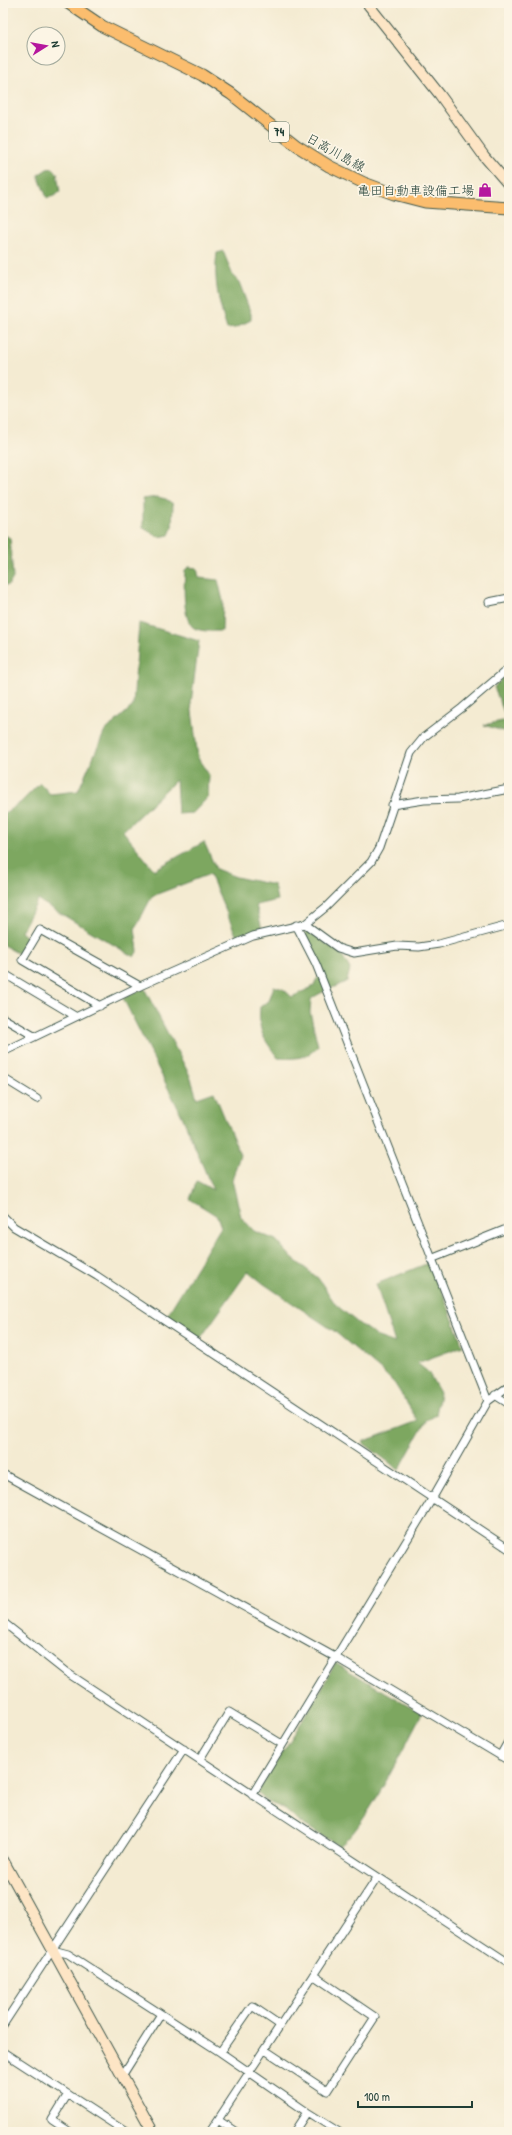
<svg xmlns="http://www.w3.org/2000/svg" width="512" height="2135" viewBox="0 0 512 2135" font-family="'Patrick Hand','Klee One',sans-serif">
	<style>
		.forest { fill: #7da760; stroke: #4e724a }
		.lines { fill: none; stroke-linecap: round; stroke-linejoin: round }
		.street-casing { stroke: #3f574c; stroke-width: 9 }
		.secondary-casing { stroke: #3f574c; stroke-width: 12 }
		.primary-casing { stroke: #3f574c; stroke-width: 13 }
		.street { stroke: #fff; stroke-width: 7 }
		.secondary { stroke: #fde5c5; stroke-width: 10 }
		.primary { stroke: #fbbd6e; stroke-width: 11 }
		.labels { text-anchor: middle; stroke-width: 3.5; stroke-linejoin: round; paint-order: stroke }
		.shield { fill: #fcf5e5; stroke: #617469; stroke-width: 1 }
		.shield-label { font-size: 12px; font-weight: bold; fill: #1f3d34 }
		.street-label { font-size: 13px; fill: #1f3d34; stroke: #fcf5e5 }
		.poi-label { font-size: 13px; fill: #1f3d34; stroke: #fcf5e5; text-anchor: end }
	</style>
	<rect width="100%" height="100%" fill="#fcf5e5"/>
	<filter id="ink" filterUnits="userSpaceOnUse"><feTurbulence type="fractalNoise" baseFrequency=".025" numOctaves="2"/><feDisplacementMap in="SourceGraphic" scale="8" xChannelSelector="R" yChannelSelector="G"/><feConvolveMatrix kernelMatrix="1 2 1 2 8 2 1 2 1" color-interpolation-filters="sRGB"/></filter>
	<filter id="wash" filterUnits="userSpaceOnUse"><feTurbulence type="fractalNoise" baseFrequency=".012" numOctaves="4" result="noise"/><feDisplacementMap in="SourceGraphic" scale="16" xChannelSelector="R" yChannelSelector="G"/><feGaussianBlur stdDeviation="0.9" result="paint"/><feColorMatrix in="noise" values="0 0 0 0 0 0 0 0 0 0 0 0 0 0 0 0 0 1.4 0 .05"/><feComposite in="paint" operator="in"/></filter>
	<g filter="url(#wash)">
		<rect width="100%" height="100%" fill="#f4ebd2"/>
		<!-- forest -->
		<path class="forest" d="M53,168l4,5 3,19 -6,4 -7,2 -9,-23 9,-6z
			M223,251l10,25 6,6 12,32v6l-16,8 -8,1c-8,-24 -14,-51 -10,-76z
			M157,497l9,2 7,5 -1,24 -3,7 -10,2 -16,-9v-29z
			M5,535l5,3 3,40 -4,7 -6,1v-50z
			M189,567l8,1 2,10 19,2 5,21 -1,30c-8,0 -20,1 -28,-3 -12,-8 -10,-44 -9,-58z
			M139,623l60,18 -8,62 7,55 11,17 -1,22 -15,16 -15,1 -2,-34 -53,51 31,39 50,-28 12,27 20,8 38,8 3,15 -21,5 6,24 -26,6 -26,-61 -58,22 -17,33 3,21 -4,7 -96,-57 -17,32 6,5 2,5 -10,12 -16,-9v-131l17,-11 20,-20 10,11 28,-3 27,-60 28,-25z
			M509,672v61l-25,-8 23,-5 -13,-33z
			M307,930l35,25 8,14 -3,12c-12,7 -24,9 -36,18l-1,13 8,34c-11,13 -24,13 -40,12 -15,-21 -20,-25 -18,-51l9,-6 5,-15 9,3 9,8 22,-11 2,-6 7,-8 -19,-39z
			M144,988l46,88 7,22 17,-6 26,63 -8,25 9,37 13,14 22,9 16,18 26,20 18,27 22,18 20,14 17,6 -19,-59 55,-22 32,84 -46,17 11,9 12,21 -4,22 -10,6 -27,49 -37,-28 56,-21 -23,-37 -13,-13 -48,-40 -70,-47 -16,-13 -48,68 -34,-22 55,-90 -4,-11 -27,-17 7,-18 16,9 -31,-74 -59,-118z
			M335,1663l87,50c-16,30 -58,118 -83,133l-41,-25 -15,-13 -13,-5 -13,-10 59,-94z"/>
	</g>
	<g filter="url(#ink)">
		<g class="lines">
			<defs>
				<path id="street" d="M489,602l20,-4
					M392,805l32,-5 34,-1 51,-10
					M305,924l33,24 16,5 43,-7 22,1 20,-3 70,-19
					M296,925l20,39 172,437
					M3,973l72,43
					M100,1006l-78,-46 18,-30 100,56
					M3,1018l31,18
					M3,1052l137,-66 113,-50 52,-12 21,-17 45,-45 8,-14 32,-95 13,-16 38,-29 47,-40
					M3,1078l34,21
					M3,1216l11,11 83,49 412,273
					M431,1259l78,-31
					M495,1395l14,9
					M3,1474l332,183 174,104
					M3,1622l63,50 443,291
					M500,1756l9,-16
					M200,1759l29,-47 53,32
					M252,1795l180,-296 56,-98 21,-15
					M53,1950l15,4 152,98 87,60 -13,20
					M3,2025l181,-276
					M265,2050l62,41 48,-74 -62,-42
					M3,2052l123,80
					M220,2052l32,-46 28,19
					M122,2076l39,-62
					M68,2094l-16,26 18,12
					M307,2112l32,20
					M218,2120l18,12
					M210,2132l167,-254"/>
				<path id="secondary" d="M367,3l73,92 44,61 25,29
					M3,1860l150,272"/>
				<path id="primary" d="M68,3l34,23 100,49 29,19 66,52 32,20 35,17 30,11 31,8 84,6"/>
			</defs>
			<!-- street casing -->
			<use href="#street" class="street-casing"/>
			<!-- secondary casing -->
			<use href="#secondary" class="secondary-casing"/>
			<!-- primary casing -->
			<use href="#primary" class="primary-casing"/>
			<!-- street -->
			<use href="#street" class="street"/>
			<!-- secondary -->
			<use href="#secondary" class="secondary"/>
			<!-- primary -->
			<use href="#primary" class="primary"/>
		</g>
	</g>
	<!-- icons -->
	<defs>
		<symbol id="shop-bare" viewBox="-9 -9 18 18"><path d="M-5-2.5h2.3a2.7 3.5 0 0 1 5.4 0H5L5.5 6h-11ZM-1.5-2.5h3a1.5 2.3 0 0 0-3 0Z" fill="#b5179e" stroke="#fcf5e5" stroke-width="2.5" paint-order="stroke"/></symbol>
	</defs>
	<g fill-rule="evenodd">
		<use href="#shop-bare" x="475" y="180" width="20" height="20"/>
	</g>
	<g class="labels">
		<!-- shield labels -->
		<rect class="shield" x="269" y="122" width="20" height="20" rx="3"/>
		<g class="shield-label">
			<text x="279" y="136">74</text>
		</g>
		<!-- street labels -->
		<g class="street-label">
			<text transform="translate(336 152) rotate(29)" y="5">日高川島線</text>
		</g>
		<!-- poi labels -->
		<g class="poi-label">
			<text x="474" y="195">亀田自動車設備工場</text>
		</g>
	</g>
	<!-- margin -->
	<rect width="512" height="2135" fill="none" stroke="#fcf5e5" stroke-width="16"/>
	<!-- north arrow -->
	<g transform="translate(46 46) rotate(79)"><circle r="19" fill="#fcf5e5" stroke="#a4ab9e"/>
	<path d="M0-3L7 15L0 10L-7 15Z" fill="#b5179e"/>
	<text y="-6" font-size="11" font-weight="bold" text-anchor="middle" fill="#1f3d34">N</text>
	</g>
	<!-- scale -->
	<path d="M358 2101v6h114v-6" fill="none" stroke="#1f3d34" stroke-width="2"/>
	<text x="364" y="2101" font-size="12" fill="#1f3d34" stroke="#fcf5e5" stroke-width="3" paint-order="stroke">100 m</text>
</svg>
